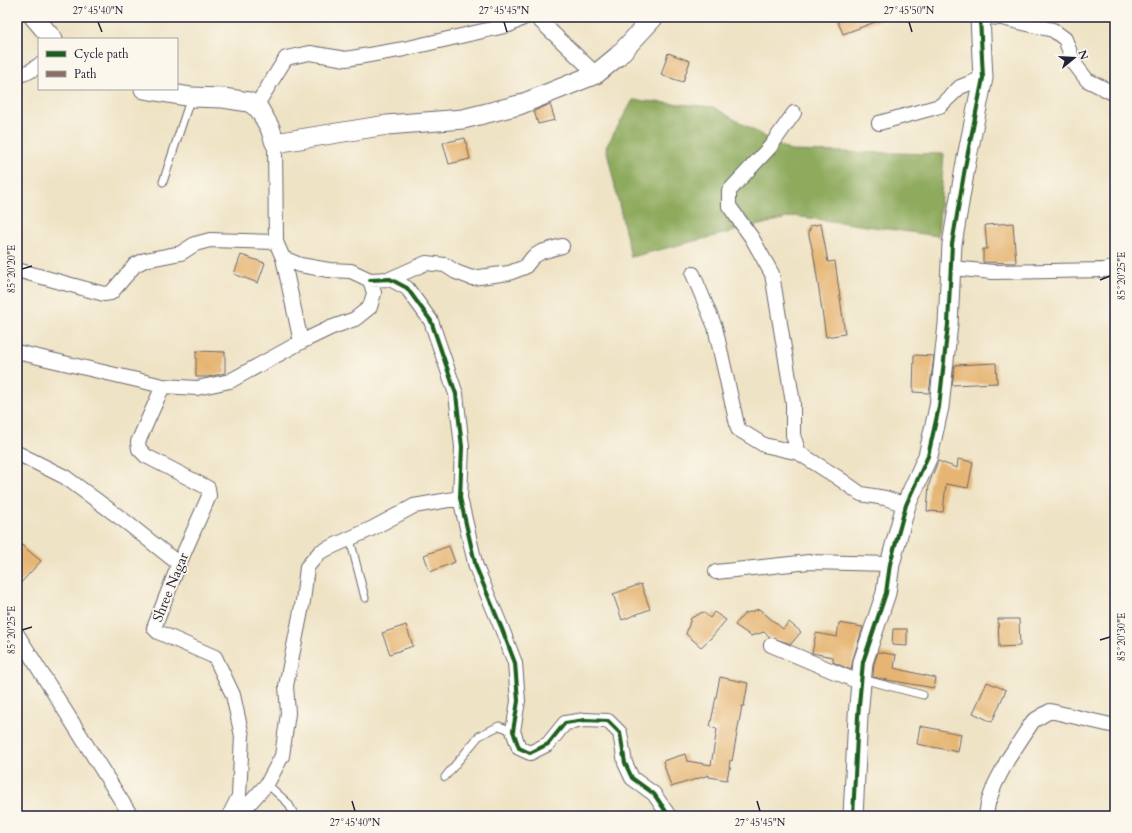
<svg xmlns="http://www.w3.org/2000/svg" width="1132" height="833" viewBox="0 0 1132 833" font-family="Cardo,serif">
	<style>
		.forest { fill: #8eaa5d; stroke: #58664c }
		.building { fill: #e6b573 }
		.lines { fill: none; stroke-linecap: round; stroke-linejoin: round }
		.lane-casing { stroke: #6a666b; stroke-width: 9 }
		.street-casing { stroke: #6a666b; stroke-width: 16 }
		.secondary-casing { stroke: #6a666b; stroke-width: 21 }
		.lane { stroke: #fff; stroke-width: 7 }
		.street { stroke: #fff; stroke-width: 14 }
		.secondary { stroke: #fff; stroke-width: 19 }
		.quiet { stroke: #8d6e63; stroke-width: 3; stroke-dasharray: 6 3; stroke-linecap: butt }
		.cycleway-casing { stroke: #fbf7ec; stroke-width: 6 }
		.cycleway { stroke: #1b5e20; stroke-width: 4 }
		.ticks { fill: none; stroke: #22223b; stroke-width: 1.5 }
		.labels { text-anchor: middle; stroke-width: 3.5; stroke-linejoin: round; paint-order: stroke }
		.street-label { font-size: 14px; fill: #22223b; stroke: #fbf7ec }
		.neatline { fill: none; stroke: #22223b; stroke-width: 1.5 }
		.ticks-label { font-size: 10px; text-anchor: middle; fill: #22223b }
	</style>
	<rect width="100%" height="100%" fill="#fbf7ec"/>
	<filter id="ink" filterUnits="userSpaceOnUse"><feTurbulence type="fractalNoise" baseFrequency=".025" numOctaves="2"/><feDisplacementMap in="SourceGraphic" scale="8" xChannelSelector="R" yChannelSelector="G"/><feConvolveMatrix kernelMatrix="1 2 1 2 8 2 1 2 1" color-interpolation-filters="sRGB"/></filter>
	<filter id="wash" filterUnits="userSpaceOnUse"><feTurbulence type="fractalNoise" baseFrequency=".012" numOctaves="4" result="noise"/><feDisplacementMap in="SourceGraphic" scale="16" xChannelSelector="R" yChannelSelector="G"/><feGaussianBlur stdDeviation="0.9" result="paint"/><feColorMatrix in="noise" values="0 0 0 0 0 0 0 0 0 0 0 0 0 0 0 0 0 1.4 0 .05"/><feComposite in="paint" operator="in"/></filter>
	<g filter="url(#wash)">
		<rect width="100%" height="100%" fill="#efe3c5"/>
		<!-- forest -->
		<path class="forest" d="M633,100l80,7 77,44 154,3 -6,82 -143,-20 -164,41 -25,-110z"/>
		<g id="blocks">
			<!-- building -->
			<path class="building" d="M836,17h50v1l-43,16z
				M668,53l22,8 -7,21 -22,-7z
				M550,104l5,16 -17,4 -4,-13z
				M465,138l5,21 -21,5 -6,-21z
				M1013,223l3,40 -33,-1v-13h4l-2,-24z
				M821,224l7,38 7,-1 10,73 -19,3 -12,-80 -6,-26 2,-1v-4z
				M241,255l24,8 -7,20 -24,-9z
				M196,351l29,1v21l-17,4h-12z
				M914,355l20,1 -5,37 -16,-1z
				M996,363l1,20 -45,2 3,-20z
				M958,459l15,3 -5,26 -22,-4 -3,28 -16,-1 2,-27 9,-23 19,7z
				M17,541l24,20 -24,26z
				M449,546l6,16 -25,10 -6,-17z
				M641,584l9,25 -28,11 -9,-26z
				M759,609l24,20 6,-7 12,10 -10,12 -21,-7 -6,-5 -13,4 -16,-11 9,-11z
				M703,612l7,6 4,-6 12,8 -15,18 -10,9 -15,-13 5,-16z
				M998,619h21l1,27 -21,1z
				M839,623l24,4 -10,32 -2,11 -18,-8v-5l-21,-4 4,-20 21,4z
				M406,625l7,21 -23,8 -8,-21z
				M893,629h14v17l-15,-1z
				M878,652l18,3 -2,13 42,10 -2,10 -47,-8 -14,-3 1,-13z
				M720,677l28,6 -4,23h-2l-10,55 -2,-1 -1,8h2l-2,1 -2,11 -18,-3v-2l-38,12 -8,-26 22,-7 2,7 24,4 6,-36 -7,-2z
				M987,682l19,8 -14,32 -19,-9z
				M920,726l41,8 -3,18 -41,-8z"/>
		</g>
	</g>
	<g filter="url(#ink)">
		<use href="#blocks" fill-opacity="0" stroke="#6a666b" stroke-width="1"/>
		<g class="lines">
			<defs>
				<path id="lane" d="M163,182l28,-85
					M350,539l15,59
					M862,679l61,16
					M445,777l34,-41 20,-10 14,5
					M267,784l21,19 7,13"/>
				<path id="street" d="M536,17l60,57
					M987,17l15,1 51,12 12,9 9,24 13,17 28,14
					M17,74c9,1 16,-4 22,-9
					M256,106l30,-48 24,-5 36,6 58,-10 105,-24 16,-8
					M794,113l-24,34 -41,44v15l23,32 20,36 21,129v32l6,18 38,24 24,17 24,4 21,7
					M879,123l61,-17 20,-19 23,-9
					M275,143l1,99 7,16 18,84
					M952,268l41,4 111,-2 11,-2
					M17,270l87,24 7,-1 24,-28 10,-5 36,-7 14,-9 15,-4 66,2
					M693,274l22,53 23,102 26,16 35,8
					M390,279l36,-16 19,2 11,7 16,6 37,-5 16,-6 8,-10 8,-5 21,-6
					M370,280l20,-1 17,9 24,33 25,73 6,53 -2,51 16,69 26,62 13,34 3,38 -5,30 6,17 11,5 18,-9 17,-21 20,-3 23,1 12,12 5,30 7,15 22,16 15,22
					M17,352l146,34 34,2 33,-7 71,-39 29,-14 25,-9 15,-12 4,-14 -4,-13 -19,-9 -22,-1 -29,-5 -17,-7
					M163,386l-25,56 1,7 7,7 62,32 1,8 -30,68 -25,64 4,4 57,25 18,38 9,41 -3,60 -10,20
					M17,453l48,24 61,45 53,42
					M716,572l93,-10 81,2
					M17,634l114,182
					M771,645l90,38
					M238,816l29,-32 15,-28 6,-43 -2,-27 17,-85 4,-34 13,-15 51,-23 43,-23 46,-8
					M986,816l2,-13 7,-19 13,-25 25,-38 17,-10 65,15"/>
				<path id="secondary" d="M34,17l16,19 3,3
					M144,89l47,8 32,1 26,4 10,7 11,19 5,15 112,-18 76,-6 56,-14 77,-31 22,-18 36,-39
					M853,816l5,-100 5,-54 23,-69 4,-29 16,-59 22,-49 11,-49 9,-83 4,-80 14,-82 17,-84 -3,-61"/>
			</defs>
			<!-- lane casing -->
			<use href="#lane" class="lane-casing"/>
			<!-- street casing -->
			<use href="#street" class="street-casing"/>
			<!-- secondary casing -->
			<use href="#secondary" class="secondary-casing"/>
			<!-- lane -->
			<use href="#lane" class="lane"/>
			<!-- street -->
			<use href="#street" class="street"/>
			<!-- secondary -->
			<use href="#secondary" class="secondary"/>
			<!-- quiet -->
			<path class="quiet" d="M1113,95l2,1"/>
			<defs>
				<path id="cycleway" d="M370,280l20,-1 17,9 24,33 25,73 6,53 -2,51 16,69 26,62 13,34 3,38 -5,30 6,17 11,5 18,-9 17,-21 20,-3 23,1 12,12 5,30 7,15 22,16 15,22
					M853,816l5,-100 5,-54 23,-69 4,-29 16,-59 22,-49 11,-49 9,-83 4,-80 14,-82 17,-84 -3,-61"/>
			</defs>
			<!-- cycleway casing -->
			<use href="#cycleway" class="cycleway-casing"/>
			<!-- cycleway -->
			<use href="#cycleway" class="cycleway"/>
		</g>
	</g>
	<!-- ticks -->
	<path class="ticks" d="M98,22l4,10M504,22l3,10M909,22l3,10M22,269l10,-3M1100,280l10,-4M22,630l10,-3M1100,640l10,-3M352,801l3,10M757,801l3,10"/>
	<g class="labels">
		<!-- street labels -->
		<g class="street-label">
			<text transform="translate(170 587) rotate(-68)" y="5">Shree Nagar</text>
		</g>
	</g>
	<!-- margin -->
	<rect width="1132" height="833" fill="none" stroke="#fbf7ec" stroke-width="44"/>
	<!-- legend -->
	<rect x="38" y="38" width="140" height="52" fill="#fbf7ec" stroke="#a4a2a5"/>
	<rect x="46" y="51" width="20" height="6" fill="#1b5e20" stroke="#a4a2a5"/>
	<text x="74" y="58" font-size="12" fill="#22223b">Cycle path</text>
	<rect x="46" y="71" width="20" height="6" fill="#8d6e63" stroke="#a4a2a5"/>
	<text x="74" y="78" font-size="12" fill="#22223b">Path</text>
	<!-- north arrow -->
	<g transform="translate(1074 58) rotate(72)" stroke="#fbf7ec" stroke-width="3" paint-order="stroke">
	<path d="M0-3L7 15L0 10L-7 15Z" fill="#22223b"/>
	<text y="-6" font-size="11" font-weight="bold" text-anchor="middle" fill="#22223b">N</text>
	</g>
	<rect x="22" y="22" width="1088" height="789" class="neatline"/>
	<g class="ticks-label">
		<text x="98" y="14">27°45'40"N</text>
		<text x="504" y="14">27°45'45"N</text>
		<text x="909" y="14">27°45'50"N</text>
		<text transform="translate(11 269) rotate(-90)" y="4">85°20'20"E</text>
		<text transform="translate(1121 276) rotate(-90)" y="4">85°20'25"E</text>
		<text transform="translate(11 630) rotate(-90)" y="4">85°20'25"E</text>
		<text transform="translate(1121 637) rotate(-90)" y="4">85°20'30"E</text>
		<text x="355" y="826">27°45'40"N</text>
		<text x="760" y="826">27°45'45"N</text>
	</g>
</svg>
